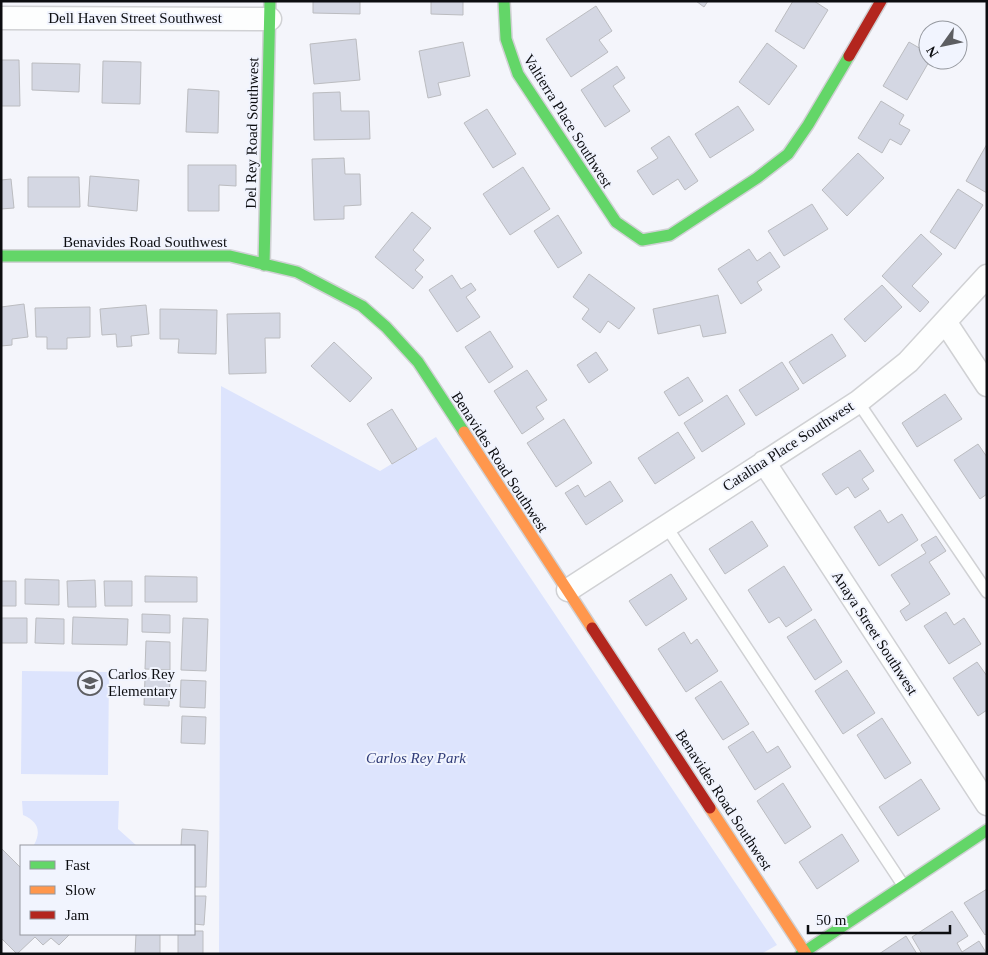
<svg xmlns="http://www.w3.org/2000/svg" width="988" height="955" viewBox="0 0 988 955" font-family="Georgia,serif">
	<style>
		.green { fill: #dde4fd }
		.building { fill: #d4d7e3; stroke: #bbbcc0 }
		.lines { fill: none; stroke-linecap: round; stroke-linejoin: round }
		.lane-casing { stroke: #d0d1d4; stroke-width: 14 }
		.street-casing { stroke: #d0d1d4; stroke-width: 25 }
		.fast-casing { stroke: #d0d1d4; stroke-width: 14 }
		.slow-casing { stroke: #d0d1d4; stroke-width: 14 }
		.jam-casing { stroke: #d0d1d4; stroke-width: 14 }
		.lane { stroke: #fdfefe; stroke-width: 11 }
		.street { stroke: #fdfefe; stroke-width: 22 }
		.fast { stroke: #63d668; stroke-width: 11 }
		.slow { stroke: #ff974d; stroke-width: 11 }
		.jam { stroke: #b3261e; stroke-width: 11 }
		.labels { text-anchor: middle; stroke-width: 4; stroke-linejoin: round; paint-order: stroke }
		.street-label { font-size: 15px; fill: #0c0d10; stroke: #f1f4fe }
		.poi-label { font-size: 15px; fill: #0c0d10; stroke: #f1f4fe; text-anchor: start }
		.park-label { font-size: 15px; font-style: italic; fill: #303c78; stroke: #f1f4fe }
	</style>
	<rect width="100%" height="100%" fill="#f4f5fb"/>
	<!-- green -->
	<path class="green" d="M221,386l159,85 56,-34 341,508 -16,9h-542z
		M22,671l87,1 -1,103 -87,-1z
		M22,801h97l-1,28 19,17h-102l-1,-1c8,-15 3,-24 -11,-30z"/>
	<!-- building -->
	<path class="building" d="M313,1h47v13l-47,-1z
		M431,1h32v14l-32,-1z
		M696,1h12l-4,6z
		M793,1h21l14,9 -24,39 -29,-18z
		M596,6l16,25 -13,9 9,12 -37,25 -25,-38z
		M356,39l4,41 -46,4 -4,-40z
		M463,42l7,34 -32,7 3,12 -13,3 -9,-47z
		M909,42l19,11v7h2l-23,40 -24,-14z
		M767,43l30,23 -28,39 -30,-23z
		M1,60h18l1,46h-19z
		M103,61l38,1 -1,42 -38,-1z
		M32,63l48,1 -1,28 -47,-2z
		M617,66l8,12 -12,8 17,25 -25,16 -24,-37z
		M188,89l31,2 -1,42 -32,-1z
		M340,92l1,19h28l1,28 -56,1 -1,-47z
		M881,101l23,14 -5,9 11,6 -9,15 -11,-6 -8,14 -24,-15z
		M738,106l16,24 -44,28 -15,-24z
		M487,109l29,45 -23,14 -29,-45z
		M669,136l29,45 -13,9 -7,-11 -25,16 -16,-24 21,-13 -7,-10z
		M987,144v49l-21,-12z
		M858,153l26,25 -37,38 -25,-26z
		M344,158l1,16h15l1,31 -17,1v13l-30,1 -2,-61z
		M188,165h48v21l-17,-1v26h-31z
		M523,167l27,42 -40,26 -27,-41z
		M90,176l49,4 -2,31 -49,-5z
		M28,177h51l1,30h-52z
		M11,179l3,29 -13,1v-29z
		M958,189l25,16 -28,44 -25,-17z
		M812,204l16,25 -44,27 -16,-25z
		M412,212l19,16 -18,22 11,10 -9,10 8,7 -10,12 -38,-32z
		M558,215l24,38 -24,15 -24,-37z
		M921,234l21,20 -30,32 17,16 -9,10 -38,-36z
		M749,249l8,12 13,-9 10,15 -23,15 5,8 -21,14 -23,-35z
		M589,274l46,34 -16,21 -11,-8 -8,12 -18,-14 7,-10 -16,-12z
		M452,275l9,14 10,-6 5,7 -10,7 14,20 -23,15 -28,-42z
		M882,285l20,22 -37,35 -21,-23z
		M718,295l8,38 -23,4 -3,-12 -42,9 -5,-25z
		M24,304l4,33 -16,2v6l-11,1v-39z
		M146,305l3,29 -18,2 1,10 -15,1 -1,-13 -14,1 -2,-26z
		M90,307v30l-23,1v11h-20v-12h-11l-1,-29z
		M160,309l57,1 -1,44 -38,-1 1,-14h-19z
		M280,313v25h-15l1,35 -37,1 -2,-60z
		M490,331l23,36 -24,16 -24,-36z
		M832,334l14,22 -43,28 -14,-22z
		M334,342l38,36 -22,24 -39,-36z
		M596,352l12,18 -19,13 -12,-18z
		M782,362l17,27 -43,27 -17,-26z
		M527,370l20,30 -11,7 8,12 -22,15 -28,-43z
		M688,377l15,24 -24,15 -15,-24z
		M945,394l17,25 -45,28 -15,-24z
		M727,395l18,29 -43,28 -18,-29z
		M392,409l25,40 -25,15 -25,-40z
		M564,419l28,44 -36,24 -29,-44z
		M678,432l17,26 -40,26 -17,-26z
		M978,444l9,13v37l-7,5 -26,-39z
		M860,450l14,21 -12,8 7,10 -14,9 -7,-11 -12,8 -14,-21z
		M610,481l13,20 -37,24 -21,-32 13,-8 7,12z
		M880,510l8,13 14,-9 16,26 -39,26 -25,-39z
		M752,521l16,25 -43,28 -16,-25z
		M936,536l10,15 -17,11 21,32 -44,27 -6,-10 10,-7 -19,-29 35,-22 -5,-8z
		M784,566l28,44 -26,17 -7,-10 -10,6 -21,-33z
		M671,574l16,25 -41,27 -17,-25z
		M145,576l52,1v25h-52z
		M25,579l34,1v25l-34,-1z
		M95,580l1,27h-28l-1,-26z
		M1,581h15v25h-15z
		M104,581h28v25h-27z
		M946,612l8,13 10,-7 17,26 -32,20 -25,-38z
		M142,614l28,1v18l-28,-1z
		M73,617l55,2 -1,26 -55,-1z
		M1,618h26v25h-26z
		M36,618l28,1v25l-29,-1z
		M183,618l25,1 -2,52 -25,-1z
		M815,619l27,43 -27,18 -28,-43z
		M684,632l7,12 6,-5 21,32 -32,21 -28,-43z
		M146,641l24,1v28l-25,-1z
		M977,662l10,14v34l-9,6 -25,-38z
		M847,670l28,43 -32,21 -28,-43z
		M145,678l25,1 -1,27 -25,-1z
		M181,680l25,1 -1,27 -25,-1z
		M721,681l28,43 -26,16 -28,-42z
		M182,716l24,1 -1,27 -24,-1z
		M882,718l29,45 -26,16 -28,-44z
		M753,731l14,22 11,-7 13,21 -36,23 -27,-43z
		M921,779l19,30 -42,27 -19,-29z
		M783,783l28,44 -26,17 -28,-43z
		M182,829l26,2 -2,56h-12v-41h-13z
		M842,834l17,27 -42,28 -18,-27z
		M1,848l20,20v66h49l-11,11 -8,-7 -8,7 -8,-8 -18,17 -16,-16z
		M987,889v44l-2,2 -21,-32z
		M194,896h12l-2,29 -10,-1z
		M952,911l16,25 -11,7 5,9 17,-11 8,13h-65l-10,-17z
		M194,931h9v23h-25v-20h16z
		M136,934h24v20h-25z
		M906,936l11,18h-38z"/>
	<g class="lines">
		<defs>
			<path id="lane" d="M858,402l129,190
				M666,526l237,359"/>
			<path id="street" d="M1,18l269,1
				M946,323l41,62
				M764,462l223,342
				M568,590l290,-188 50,-40 79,-86"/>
			<path id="fast" d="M504,1l2,38 12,35 98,148 26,18 28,-5 87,-57 31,-24 20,-29 41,-69
				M1,256h229l67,16 65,34 24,21 32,35 46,70
				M264,265l6,-264
				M801,954l186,-124"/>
			<path id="slow" d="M464,432l128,196
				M710,808l96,146"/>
			<path id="jam" d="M849,56l32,-55
				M592,628l118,180"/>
		</defs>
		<!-- lane casing -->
		<use href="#lane" class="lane-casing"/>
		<!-- street casing -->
		<use href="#street" class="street-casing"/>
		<!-- fast casing -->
		<use href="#fast" class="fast-casing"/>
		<!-- slow casing -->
		<use href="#slow" class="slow-casing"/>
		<!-- jam casing -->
		<use href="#jam" class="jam-casing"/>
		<!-- lane -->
		<use href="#lane" class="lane"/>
		<!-- street -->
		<use href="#street" class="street"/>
		<!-- fast -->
		<use href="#fast" class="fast"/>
		<!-- slow -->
		<use href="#slow" class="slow"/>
		<!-- jam -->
		<use href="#jam" class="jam"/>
	</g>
	<!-- icons -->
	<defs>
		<symbol id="school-ring" viewBox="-11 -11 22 22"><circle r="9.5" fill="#f1f4fe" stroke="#5d5e62" stroke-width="1.5"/><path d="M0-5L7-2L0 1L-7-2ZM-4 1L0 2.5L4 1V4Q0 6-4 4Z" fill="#5d5e62"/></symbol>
	</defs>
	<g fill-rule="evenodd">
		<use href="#school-ring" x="76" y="669" width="28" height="28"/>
	</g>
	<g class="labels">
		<!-- street labels -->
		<g class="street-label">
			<text x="135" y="23">Dell Haven Street Southwest</text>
			<text transform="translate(568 121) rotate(58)" y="5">Valtierra Place Southwest</text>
			<text transform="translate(252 133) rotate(-89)" y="5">Del Rey Road Southwest</text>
			<text x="145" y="247">Benavides Road Southwest</text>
			<text transform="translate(788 446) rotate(-33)" y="5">Catalina Place Southwest</text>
			<text transform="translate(500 462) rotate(57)" y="5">Benavides Road Southwest</text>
			<text transform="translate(875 633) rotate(57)" y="5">Anaya Street Southwest</text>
			<text transform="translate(724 800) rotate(57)" y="5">Benavides Road Southwest</text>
		</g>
		<!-- poi labels -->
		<g class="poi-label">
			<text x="108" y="679">Carlos Rey<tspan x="108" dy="17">Elementary</tspan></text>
		</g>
		<!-- park labels -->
		<g class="park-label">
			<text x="416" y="763">Carlos Rey Park</text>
		</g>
	</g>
	<!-- border -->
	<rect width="988" height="955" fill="none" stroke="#0c0d10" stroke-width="5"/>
	<!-- legend -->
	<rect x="20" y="845" width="175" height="90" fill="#f1f4fe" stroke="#95989f"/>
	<rect x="30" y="861" width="25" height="8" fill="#63d668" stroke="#95989f"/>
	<text x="65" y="870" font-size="15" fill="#0c0d10">Fast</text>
	<rect x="30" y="886" width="25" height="8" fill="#ff974d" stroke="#95989f"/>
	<text x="65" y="895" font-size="15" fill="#0c0d10">Slow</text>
	<rect x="30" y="911" width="25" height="8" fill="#b3261e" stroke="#95989f"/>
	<text x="65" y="920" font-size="15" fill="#0c0d10">Jam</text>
	<!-- north arrow -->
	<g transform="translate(943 45) rotate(237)"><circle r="24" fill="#f1f4fe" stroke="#95989f"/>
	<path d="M0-4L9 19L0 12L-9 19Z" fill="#5d5e62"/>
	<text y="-8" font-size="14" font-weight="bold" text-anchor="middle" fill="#0c0d10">N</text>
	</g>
	<!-- scale -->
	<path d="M808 925v8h142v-8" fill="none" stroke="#0c0d10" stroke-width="2.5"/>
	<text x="816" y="925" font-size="15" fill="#0c0d10" stroke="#f1f4fe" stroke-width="4" paint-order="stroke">50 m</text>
</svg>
